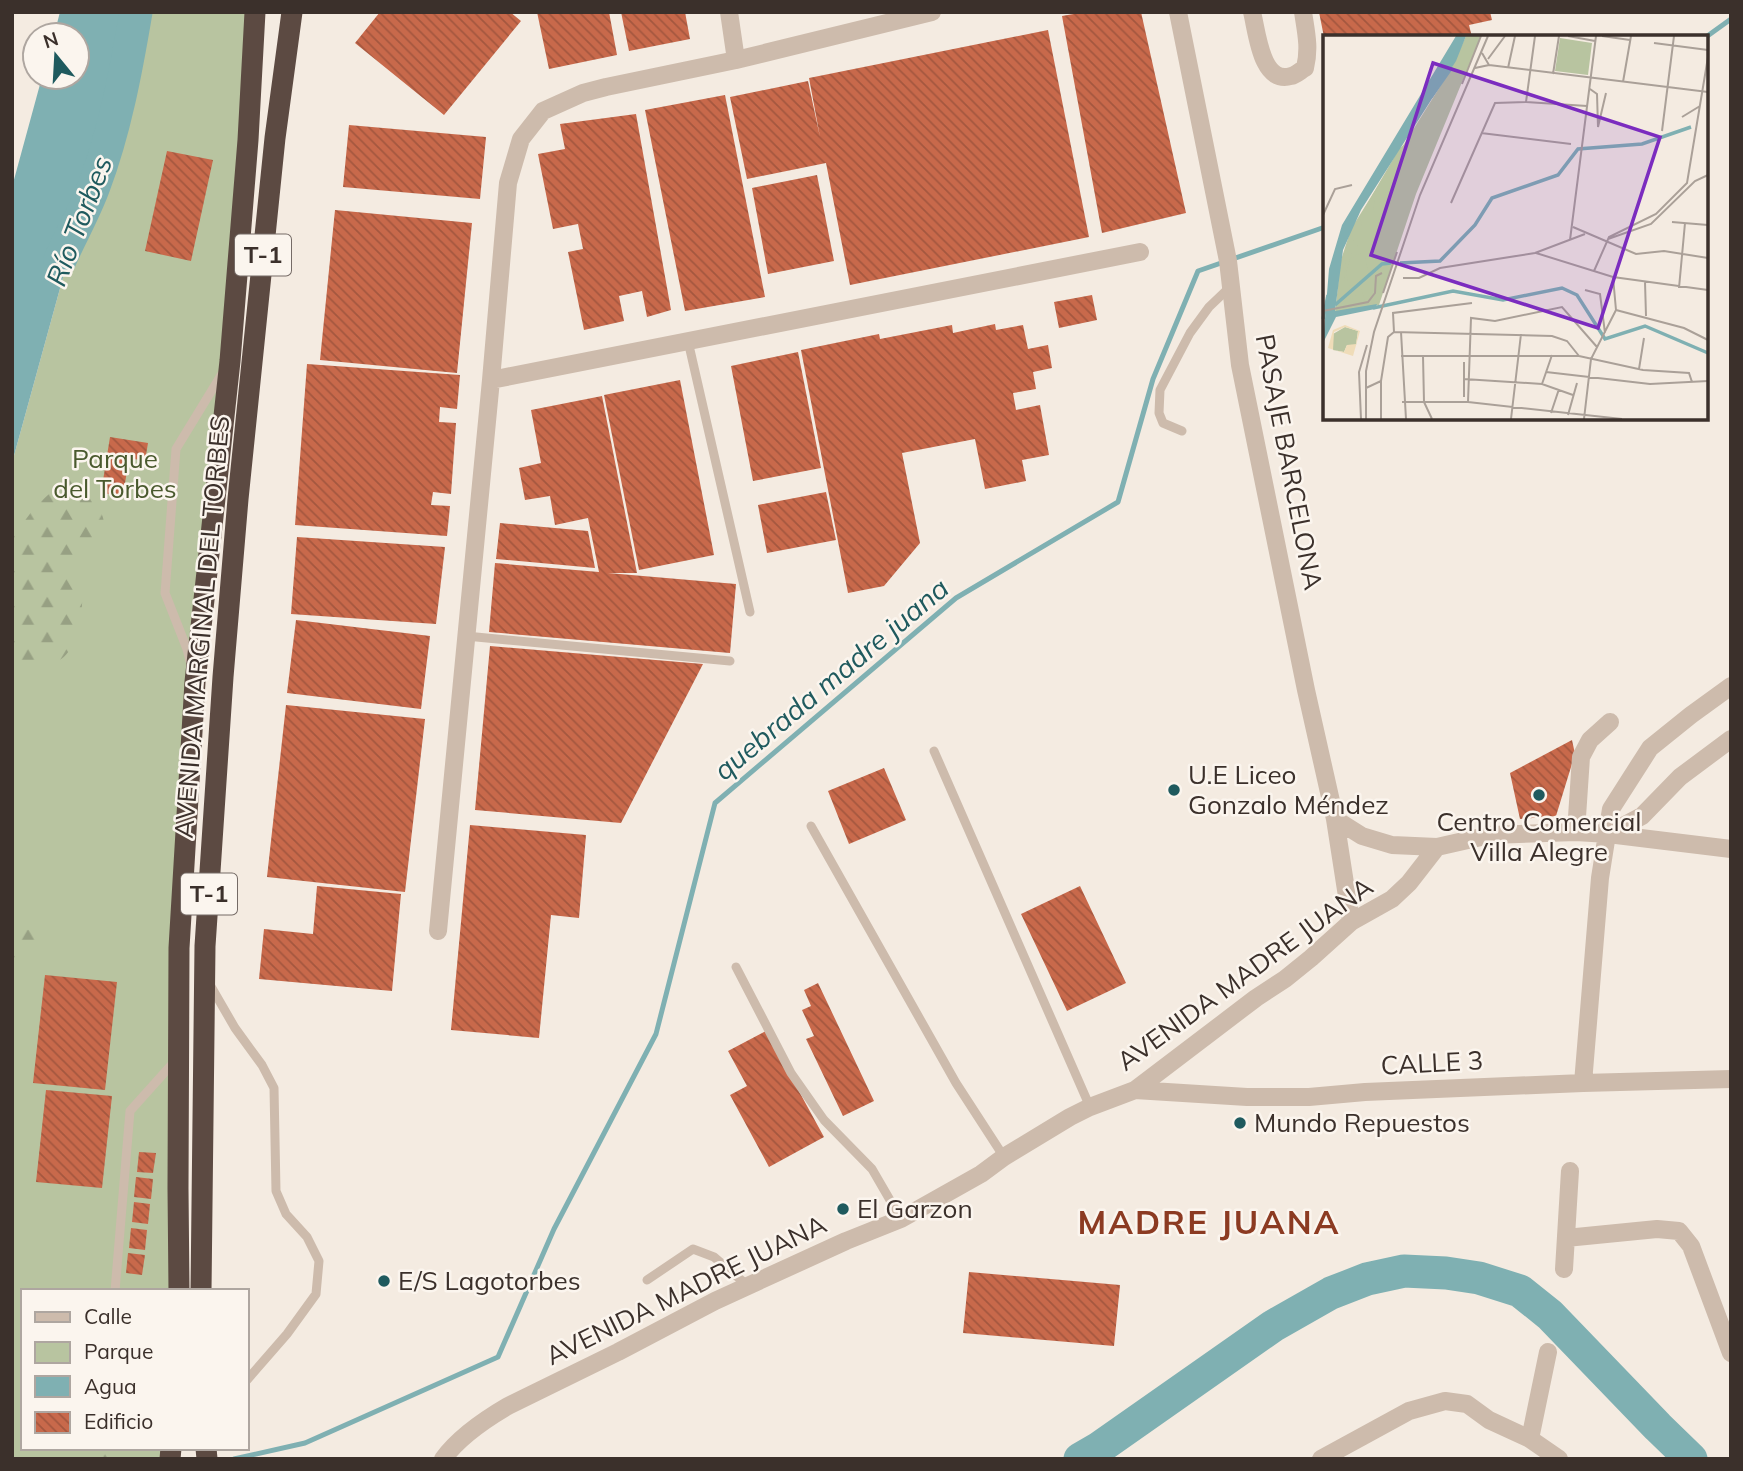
<svg xmlns="http://www.w3.org/2000/svg" width="1743" height="1471" viewBox="0 0 1743 1471" font-family="Mulish,sans-serif">
	<style>
		.green { fill: #b8c4a0 }
		.forest { fill: url(#forest-firs) }
		.water { fill: #7fb0b2 }
		.lines { fill: none; stroke-linecap: round; stroke-linejoin: round }
		.stream { stroke: #7fb0b2; stroke-width: 5 }
		.river { stroke: #7fb0b2; stroke-width: 33 }
		.building { fill: url(#building-back-hatch) }
		.lane { stroke: #cdbbac; stroke-width: 9 }
		.street { stroke: #cdbbac; stroke-width: 18 }
		.highway { stroke: #5c4a42; stroke-width: 21 }
		.poi-dot { fill: #1f5a5e; stroke: #fbf5ee; stroke-width: 2.5 }
		.labels { text-anchor: middle; stroke-width: 5; stroke-linejoin: round; paint-order: stroke }
		.shield { fill: #fbf5ee; stroke: #756b66; stroke-width: 2 }
		.shield-label { font-size: 24px; font-weight: bold; fill: #3b302b }
		.park-label { font-size: 26px; fill: #4a5a2e; stroke: #fbf5ee }
		.street-label { font-size: 26px; fill: #3b302b; stroke: #fbf5ee }
		.poi-label { font-size: 26px; fill: #3b302b; stroke: #fbf5ee; text-anchor: start }
		.water-label { font-size: 28px; font-style: italic; fill: #1f5a5e; stroke: #fbf5ee }
		.district-label { font-size: 33px; font-weight: bold; letter-spacing: 2px; fill: #8c3b22; stroke: #fbf5ee }
		.inset-river { fill: none; stroke: #7fb0b2; stroke-width: 3.5 }
		.inset-road { fill: none; stroke: #aaa098; stroke-width: 2 }
		.view { fill: #7b2cbf; fill-opacity: 0.15; stroke: #7b2cbf; stroke-width: 3.5 }
		.inset-edge { fill: none; stroke: #3b302b; stroke-width: 3.5 }
	</style>
	<defs>
		<pattern id="forest-firs" width="22" height="20" patternUnits="userSpaceOnUse" patternTransform="scale(1.75)"><rect width="22" height="20" fill="#b8c4a0"/><path d="M5 1l3.5 6h-7zM16 11l3.5 6h-7z" fill="#97a083"/></pattern>
		<pattern id="building-back-hatch" width="6" height="6" patternUnits="userSpaceOnUse" patternTransform="scale(1.75)"><rect width="6" height="6" fill="#c8694b"/><path d="M-1 5l2 2M0 0l6 6M5-1l2 2" fill="none" stroke="#a4573f"/></pattern>
	</defs>
	<rect width="100%" height="100%" fill="#f4ebe1"/>
	<!-- green -->
	<path class="green" d="M136,12h119l-60,670 -16,609h-156v157h148l-1,11h-158v-996z"/>
	<!-- forest -->
	<path class="forest" d="M75,470h7l9,10c-1,6 -2,11 0,17 3,11 13,13 13,28 -1,20 -24,21 -28,39 -2,12 5,25 6,37 1,10 -5,17 -7,26 -2,6 0,11 -2,16 -12,29 -35,21 -61,20v-125l23,-31z
		M12,929c14,1 28,-1 35,11 -8,11 -22,9 -29,20l3,21 -5,6 -4,1z
		M119,1450l12,2 8,7h-55l25,-8z"/>
	<!-- water -->
	<path class="water" d="M60,12h76l-124,451v-276l30,-110h35v-42h-23z"/>
	<g class="lines">
		<!-- stream -->
		<path class="stream" d="M1706,37l25,-18
			M234,1459l71,-16 193,-86 56,-128 102,-195 59,-231 241,-205 162,-96 35,-123 45,-108 127,-44"/>
		<!-- river -->
		<path class="river" d="M60,260c11,-25 25,-49 34,-74 21,-56 32,-115 42,-174
			M1080,1459l19,-11 174,-122 58,-33 36,-14 37,-8 42,2 33,5 41,13 30,24 108,112 33,32"/>
	</g>
	<!-- building -->
	<path class="building" d="M380,12h130l11,9 -77,94 -89,-72z
		M537,12h72l8,43 -68,14z
		M621,12h64l5,27 -61,12z
		M1085,12h56l45,201 -84,20 -40,-217z
		M1319,12h171l2,8 -23,5 3,12h-148z
		M1048,30l41,207 -239,48 -24,-122 -79,16 -17,-82 78,-16 12,56 -11,-59z
		M725,95l40,202 -80,14 -40,-201z
		M636,114l35,196 -24,7 -5,-26 -23,5 5,25 -40,9 -16,-78 15,-3 -5,-25 -25,5 -15,-75 27,-5 -5,-25z
		M349,125l137,12 -6,62 -137,-12z
		M167,151l46,9 -22,101 -46,-10z
		M817,175l17,86 -66,13 -16,-86z
		M335,210l137,13 -15,150 -137,-13z
		M1092,295l5,25 -38,8 -5,-26z
		M995,324l1,6 27,-5 5,24 20,-4 4,23 -19,4 3,17 -23,4 3,17 24,-5 9,50 -27,5 4,21 -41,8 -10,-50 -73,14 18,90 -36,43 -36,7 -47,-243 78,-16 1,5 72,-14 1,8z
		M798,352l23,116 -68,13 -22,-115z
		M307,364l153,11 -3,34 -17,-2 -1,15 17,1 -5,71 -18,-2 -2,13 19,1 -3,30 -152,-11z
		M680,380l34,175 -75,15 -35,-175z
		M602,396l35,177h-29l128,11 -6,69 -241,-21 6,-69 104,9 -11,-54 -33,7 -5,-29 -25,4 -6,-32 22,-5 -10,-53z
		M110,437l38,6 -3,18 -16,-3 -6,38 -22,-3z
		M826,492l10,48 -69,13 -9,-48z
		M500,523l88,8 7,37 -99,-9z
		M297,537l148,10 -9,77 -145,-10z
		M296,620l134,16 -9,73 -134,-16z
		M490,646l213,18 -82,159 -146,-13z
		M286,705l139,14 -20,173 -138,-15z
		M1572,740l3,14 -19,62 -36,3 -10,-46z
		M884,768l22,52 -57,24 -21,-53z
		M470,825l116,10 -7,83 -28,-3 -12,123 -88,-8z
		M317,886l84,8 -9,97 -133,-12 5,-50 49,5z
		M1080,886l46,97 -59,28 -46,-97z
		M45,975l72,7 -12,108 -72,-7z
		M818,983l56,118 -31,15 -37,-77 8,-3 -12,-26 9,-4 -7,-16z
		M766,1031l58,106 -55,30 -39,-72 17,-9 -19,-35z
		M46,1090l66,6 -10,92 -66,-6z
		M139,1152l17,1 -3,20 -16,-1z
		M136,1177l17,2 -2,20 -17,-2z
		M134,1202l16,2 -2,20 -16,-2z
		M131,1228l16,2 -2,20 -16,-2z
		M128,1253l17,2 -3,20 -16,-2z
		M969,1272l151,13 -6,61 -151,-13z"/>
	<g class="lines">
		<!-- lane -->
		<path class="lane" d="M688,341l62,271
			M1182,431l-19,-8 -4,-10 1,-23 30,-57 19,-26 21,-20
			M466,636l264,25
			M190,661l-3,-12 -22,-56 11,-144 47,-77
			M934,751l156,356
			M811,826l145,257 48,74
			M736,967l55,106 33,47 48,49 29,50
			M209,983l26,45 27,37 12,23 2,103 10,23 21,23 12,24 -3,33 -29,40 -40,46
			M647,1280l46,-31 21,8 33,28
			M115,1291l15,-180 44,-49"/>
		<!-- street -->
		<path class="street" d="M1178,12l50,249 12,104 66,325 29,129 16,103
			M1252,12c5,19 9,73 39,64 5,-1 10,-6 14,-8 5,-20 1,-36 -2,-56
			M736,60l196,-48
			M491,380l649,-128
			M1335,819l27,17 30,9 45,2 53,-12 86,-3 32,2 123,15
			M1576,832l5,-75 9,-17 20,-18
			M1608,834l34,-18 38,-39 51,-38
			M438,931l53,-551 17,-197 13,-44 22,-28 40,-18 23,-6 130,-27 -7,-48
			M1583,1083l17,-205 11,-69 39,-61 41,-33 40,-29
			M1135,1090l112,7h62l56,-5 218,-9 148,-4
			M1566,1238l91,-9 22,2 12,15 40,107
			M1564,1269l6,-98
			M1530,1439l18,-87
			M443,1459c16,-22 41,-39 65,-53l110,-54 97,-51 131,-60 55,-22 80,-45 23,-17 66,-40 20,-10 45,-17 121,-92 29,-19 26,-21 40,-36 41,-23 17,-16 28,-36
			M1321,1459l88,-48 36,-10 22,3 22,16 41,19 29,20"/>
		<!-- highway -->
		<path class="highway" d="M179,1291l-1,-103 1,-240 16,-266 35,-321 18,-221 7,-128
			M201,1291l4,-345 18,-269 15,-178 37,-361 17,-126
			M206,1448l1,11
			M170,1459l1,-11"/>
	</g>
	<!-- markers -->
	<g class="poi-dot">
		<circle cx="1174" cy="790" r="7"/>
		<circle cx="1539" cy="795" r="7"/>
		<circle cx="1240" cy="1123" r="7"/>
		<circle cx="843" cy="1209" r="7"/>
		<circle cx="384" cy="1281" r="7"/>
	</g>
	<g class="labels">
		<!-- shield labels -->
		<g class="shield">
			<rect x="235" y="234.5" width="56" height="41" rx="5"/>
			<rect x="181" y="873.5" width="56" height="41" rx="5"/>
		</g>
		<g class="shield-label">
			<text x="263" y="263">T-1</text>
			<text x="209" y="902">T-1</text>
		</g>
		<!-- park labels -->
		<g class="park-label">
			<text x="115" y="468">Parque<tspan x="115" dy="30">del Torbes</tspan></text>
		</g>
		<!-- street labels -->
		<g class="street-label">
			<text transform="translate(1289 462) rotate(79)" y="9">PASAJE BARCELONA</text>
			<text transform="translate(202 627) rotate(-85)" y="9">AVENIDA MARGINAL DEL TORBES</text>
			<text transform="translate(1245 974) rotate(-36)" y="9">AVENIDA MADRE JUANA</text>
			<text transform="translate(1432 1063) rotate(-3)" y="9">CALLE 3</text>
			<text transform="translate(686 1290) rotate(-26)" y="9">AVENIDA MADRE JUANA</text>
		</g>
		<!-- poi labels -->
		<g class="poi-label">
			<text x="1188" y="784">U.E Liceo<tspan x="1188" dy="30">Gonzalo Méndez</tspan></text>
			<text x="1539" y="831" text-anchor="middle">Centro Comercial<tspan x="1539" dy="30">Villa Alegre</tspan></text>
			<text x="1254" y="1132">Mundo Repuestos</text>
			<text x="857" y="1218">El Garzon</text>
			<text x="398" y="1290">E/S Lagotorbes</text>
		</g>
		<!-- water labels -->
		<g class="water-label">
			<text transform="translate(79 221) rotate(-69)" y="10">Río Torbes</text>
			<text transform="translate(831 679) rotate(-40)" y="10">quebrada madre juana</text>
		</g>
		<!-- district labels -->
		<g class="district-label">
			<text x="1209" y="1234">MADRE JUANA</text>
		</g>
	</g>
	<!-- overview -->
	<g transform="translate(1323 35)">
		<rect width="385" height="385" fill="#f4ebe1"/>
		<path d="M143,1h15l-65,158 -37,111 -44,7 6,-52 10,-31 100,-160zM237,3l32,5 -4,32 -33,-4zM22,292l13,4 -2,14h-9l-3,7 -11,-2v-16z" fill="#b8c4a0"/>
		<path d="M101,92v9l-11,15 -7,-1 -14,32 7,5 -20,17 7,-12 -5,-4 -6,12 -2,9 7,13 -7,14 -11,-10 -2,-10 39,-67zM30,205l5,6 -12,14 -2,21 15,12 -15,11 -6,-5 1,-28 8,-28zM37,218l4,24 -10,8 -6,-4 -2,-10 4,-12zM42,222h21l4,5 -15,11 -1,16 -9,11 -4,-11 8,-14z" fill="#b8c4a0"/>
		<path d="M22,290l15,6 -7,25 -25,-8 5,-18zM22,292l13,4 -2,13 -9,1 -3,7 -11,-2 1,-18z" fill="#efdcb8" fill-rule="evenodd"/>
		<path d="M133,1h10l-10,25 -95,149 -18,40 -8,61 42,-7 -2,5 -39,8 -13,26 6,-74 13,-44z" fill="#7fb0b2"/>
		<path class="inset-river" d="M108,62l21,-30M77,228l40,-2 35,-36 17,-27 66,-23 20,-26 64,-5 49,-17M12,270l47,-41 9,-1M50,273l80,-17 50,9 59,-12 15,7 28,44 40,-13 63,27M0,284l5,-24"/>
		<path class="inset-road" d="M245,1l27,5M279,1l28,4M331,8l54,7M165,24l17,-23M166,30l219,27M152,33l14,-3 -7,-12M185,33l7,-32M230,39l6,-38M300,47l8,-46M139,49l19,-48M267,54l7,5 1,33 8,-34M203,67l61,4M359,82l18,-11M339,96l12,-95M158,98l90,11M128,168l44,-100 31,-1 9,-66M0,180l12,-26 17,-4M349,187l36,3M250,192l63,27 28,-3 44,7M285,204l43,-15 44,-43 13,-6M247,205l26,-204M213,218l77,24 95,13M271,236l15,-34 47,-23 31,-31 21,-126M80,243h16l21,-10 95,-15 50,-19M322,247l1,34M356,253l6,-65M262,255l15,4 5,39M60,258l14,-41M293,275l68,18 24,12M0,276l45,-9 7,-9 1,-17 6,-3M71,297l-1,-19 79,-10M78,297l5,87M78,321h178l64,14 46,3 3,9M100,321l1,46 8,17M316,334l5,-31M223,337l104,12 58,-3M141,344l78,5 31,11M219,349l10,-29M43,353l15,-7 7,-44 6,-5 158,4 15,5 12,15M141,362v-35M79,367h66l154,17M145,367l3,-84 24,3 67,-14 35,40M228,378l8,-24M245,380l9,-32M38,384l-2,-47 8,-27M43,384v-48l8,-39 46,-137 68,-159M58,384v-38M188,384l10,-85M261,384l7,-60 25,-49 -3,-33"/>
		<path class="view" d="M110,28l227,74 -62,191 -227,-73z"/>
		<rect width="385" height="385" class="inset-edge"/>
	</g>
	<!-- border -->
	<rect width="1743" height="1471" fill="none" stroke="#3b302b" stroke-width="28"/>
	<!-- legend -->
	<rect x="21" y="1289" width="228" height="161" fill="#fbf5ee" stroke="#aea6a0" stroke-width="2"/>
	<rect x="35" y="1312" width="35" height="10" fill="#cdbbac" stroke="#aea6a0" stroke-width="2"/>
	<text x="84" y="1324" font-size="21" fill="#3b302b">Calle</text>
	<rect x="35" y="1342" width="35" height="21" fill="#b8c4a0" stroke="#aea6a0" stroke-width="2"/>
	<text x="84" y="1359" font-size="21" fill="#3b302b">Parque</text>
	<rect x="35" y="1376" width="35" height="21" fill="#7fb0b2" stroke="#aea6a0" stroke-width="2"/>
	<text x="84" y="1394" font-size="21" fill="#3b302b">Agua</text>
	<rect x="35" y="1412" width="35" height="21" fill="url(#building-back-hatch)" stroke="#aea6a0" stroke-width="2"/>
	<text x="84" y="1429" font-size="21" fill="#3b302b">Edificio</text>
	<!-- north arrow -->
	<g transform="translate(56 56) rotate(342)"><circle r="33" fill="#fbf5ee" stroke="#aea6a0" stroke-width="2"/>
	<path d="M0-5L12 26L0 18L-12 26Z" fill="#1f5a5e"/>
	<text y="-10" font-size="19" font-weight="bold" text-anchor="middle" fill="#3b302b">N</text>
	</g>
</svg>
